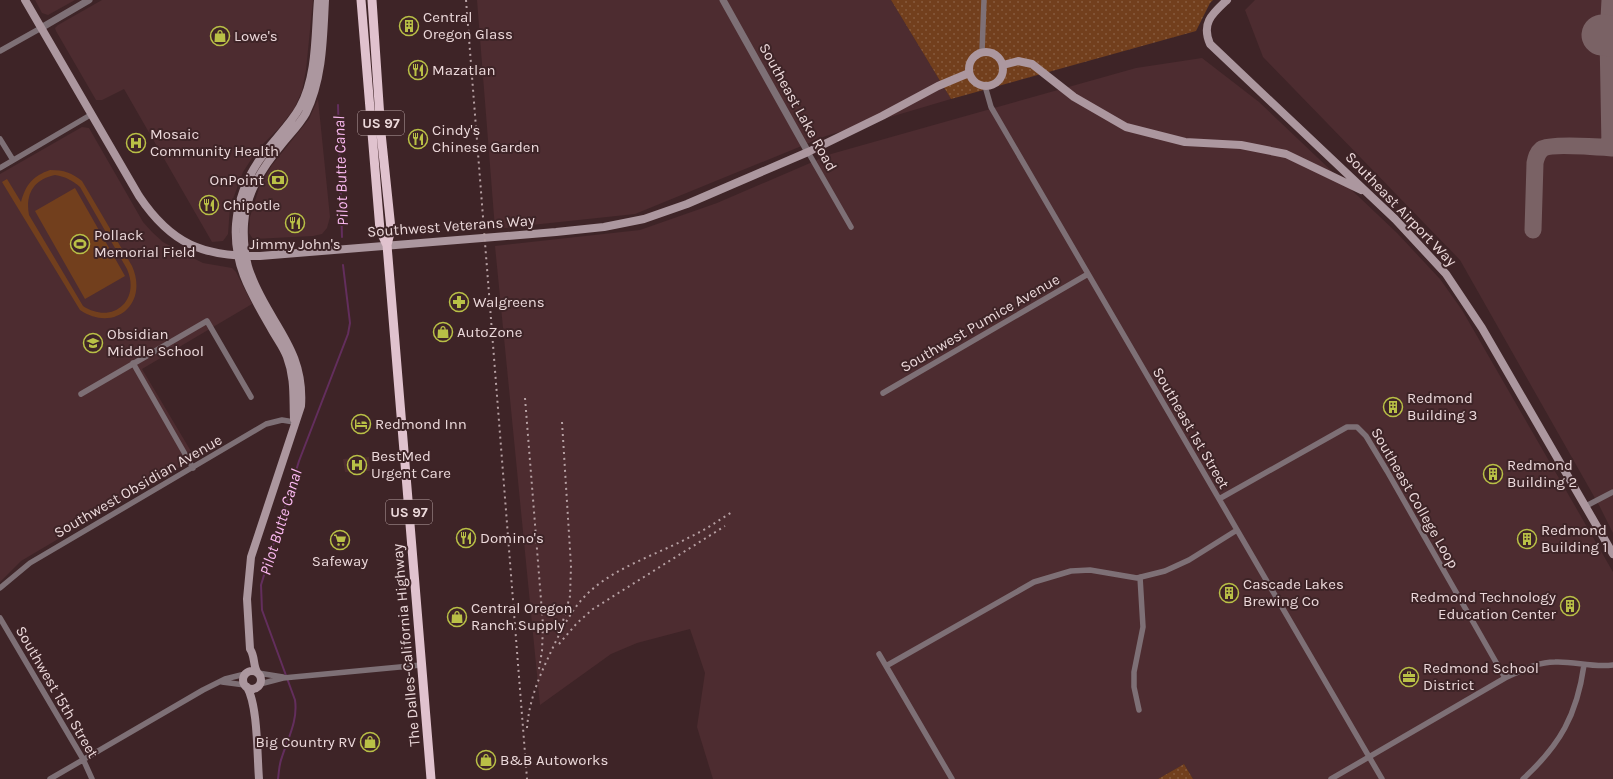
<svg xmlns="http://www.w3.org/2000/svg" width="1613" height="779" viewBox="0 0 1613 779" font-family="Karla,sans-serif">
	<style>
		.built { fill: #4d2c30 }
		.green { fill: url(#green-dots) }
		.pitch { fill: #723f1d; fill-rule: evenodd }
		.lines { fill: none; stroke-linecap: round; stroke-linejoin: round }
		.stream { stroke: #632e5d; stroke-width: 2 }
		.taxiway { stroke: #7a6265; stroke-width: 17 }
		.runway { stroke: #7a6265; stroke-width: 41 }
		.minor { stroke: #7e7076; stroke-width: 5.5 }
		.tertiary { stroke: #7e7076; stroke-width: 7 }
		.secondary { stroke: #ac979f; stroke-width: 8 }
		.trunk { stroke: #e0c2ce; stroke-width: 9 }
		.rail { stroke: #b6a0a3; stroke-width: 2; stroke-dasharray: 2 4; stroke-linecap: butt }
		.labels { text-anchor: middle; stroke-width: 4; stroke-linejoin: round; paint-order: stroke }
		.shield { fill: #3e2427; stroke: #b8a3a5; stroke-width: 1 }
		.shield-label { font-size: 14px; font-weight: bold; fill: #ecd9db }
		.poi-label { font-size: 15px; fill: #ecd9db; stroke: #3e2427; text-anchor: start }
		.street-label { font-size: 15px; fill: #ecd9db; stroke: #3e2427 }
		.water-label { font-size: 16px; font-style: italic; fill: #fbb9f1; stroke: #3e2427 }
	</style>
	<defs>
		<pattern id="green-dots" width="8" height="8" patternUnits="userSpaceOnUse"><rect width="8" height="8" fill="#723f1d"/><path d="M2 2h.1M6 6h.1" fill="none" stroke="#865a3d" stroke-width="1.8" stroke-linecap="round"/></pattern>
	</defs>
	<rect width="100%" height="100%" fill="#3e2427"/>
	<!-- built -->
	<path class="built" d="M35,0h40l-27,15 -6,-2z
		M102,0h211l-7,70 -4,21 -8,18 -15,19 -21,21 -15,23 -13,35 -2,27 -5,7 -11,1 -88,-153 -22,11h-6l-40,-69 -1,-3 3,-3z
		M477,0h414l60,99 -125,37 -191,78 -140,15z
		M1255,0h358v533l-13,-26 -140,-247 -197,-203 -18,-47z
		M1202,58l57,44 138,131 43,46 22,31 151,262v207h-420l-9,-15 -26,15h-445l-16,-52 8,-54 -15,-44 -53,14 -26,11 -71,51 -45,-459 145,-16 77,-27 114,-49 305,-86z
		M318,99l12,118 -3,11 -5,6 -9,2 -60,3 -4,-6 1,-16 10,-32 12,-20 37,-46z
		M82,127l7,1 54,94 9,10 11,10 26,14 14,7 29,5 4,4 16,32 -110,65 53,89 -174,103 -21,21v-408z
		M369,457l1,14 -25,1 -2,-13z"/>
	<!-- green -->
	<path class="green" d="M891,0h322l-3,3 -14,28 -245,68z
		M1184,764l9,15h-35z"/>
	<!-- pitch -->
	<path class="pitch" d="M50,170c14,0 22,3 32,11l50,85c17,38 -18,67 -52,44l-78,-128 5,-3 14,23c5,-18 12,-26 29,-32zM55,175c11,2 17,5 25,12l47,82c14,32 -15,56 -44,37l-54,-91c-4,-21 5,-36 26,-40z
		M75,188l50,88 -40,23 -50,-88z"/>
	<g class="lines">
		<!-- stream -->
		<path class="stream" d="M338,105l4,132
			M278,779c1,-7 1,-15 4,-22 6,-19 16,-36 13,-57l-33,-90 -1,-25 38,-124 49,-127 2,-11 -7,-58"/>
		<!-- taxiway -->
		<path class="taxiway" d="M1610,147l-2,-111 2,-36
			M1533,230l2,-67c1,-5 2,-10 7,-14 8,-6 58,-2 71,-1"/>
		<!-- runway -->
		<path class="runway" d="M1602,35l11,1"/>
		<!-- minor -->
		<path class="minor" d="M0,51l41,-23
			M982,52l2,-52
			M985,86l6,21 391,672
			M0,139l13,21
			M808,152l43,75
			M0,168l92,-54
			M133,363l60,105
			M883,393l205,-119
			M81,394l126,-73 44,76
			M1219,499l128,-72h10l9,9 21,35 118,207
			M1586,506l27,-14
			M0,588l30,-25 236,-139 16,-4 12,2
			M0,618l83,141 9,20
			M879,654l73,125
			M886,666l148,-84 37,-11 19,-1 47,8 28,-7 24,-11 48,-30
			M258,673l25,4
			M222,682l23,3
			M260,684l23,-6 138,-13
			M1139,710l-5,-23v-15l9,-45 -3,-50
			M50,779l153,-89 22,-11 20,-5
			M1331,779l174,-101c16,-7 32,-16 50,-16 19,-1 38,6 58,3
			M1523,779c37,-34 54,-64 61,-114"/>
		<!-- tertiary -->
		<path class="tertiary" d="M723,0l85,152
			M41,28l48,-28"/>
		<!-- secondary -->
		<path class="secondary" d="M25,0l114,196c32,48 64,61 121,60l296,-24 48,-5 40,-8 43,-15 121,-52 74,-36 56,-30 31,-13
			M1227,0c-15,14 -26,23 -17,44l185,175 51,55 36,54 131,226
			M969 69a17 17 0 1 1 34 0a17 17 0 1 1-34 0Z
			M1003,65l15,-4 14,3 42,33 52,30 59,15 56,3 45,9 75,36
			M294,419c-1,-22 1,-41 -7,-62 -3,-9 -10,-18 -15,-27 -20,-35 -39,-64 -36,-106 2,-22 10,-44 22,-62 13,-20 31,-35 42,-55 17,-31 15,-73 18,-107
			M243 680a9 9 0 1 1 18 0a9 9 0 1 1-18 0Z
			M257,672c-4,-7 -2,-16 -7,-23l-3,-50 4,-42 50,-151c4,-58 -32,-82 -50,-131 -6,-14 -8,-35 -7,-51 2,-31 18,-56 38,-80 8,-10 18,-20 24,-31 17,-35 17,-75 19,-113
			M247,687c11,19 10,68 12,92"/>
		<!-- trunk -->
		<path class="trunk" d="M361,0l19,230 7,15 44,534
			M372,0l9,133 10,96 -4,16"/>
		<!-- rail -->
		<path class="rail" d="M466,0l61,779
			M525,398l18,227 -1,26 -3,18
			M562,422l9,144 -1,30 -7,25
			M559,644l18,-21 16,-14 132,-83
			M527,728c2,-26 11,-49 22,-72 10,-22 21,-45 38,-62 28,-27 69,-39 103,-57 15,-7 28,-16 42,-25"/>
	</g>
	<!-- icons -->
	<defs>
		<symbol id="building-ring" viewBox="-11 -11 22 22"><circle r="9.5" fill="#3e2427" stroke="#b9c046" stroke-width="1.5"/><path d="M-4-6H4V6H1V3H-1V6H-4ZM-2.5-4.3h1.7v1.8h-1.7ZM.8-4.3h1.7v1.8H.8ZM-2.5-1h1.7V.8h-1.7ZM.8-1h1.7V.8H.8Z" fill="#b9c046"/></symbol>
		<symbol id="shop-ring" viewBox="-11 -11 22 22"><circle r="9.5" fill="#3e2427" stroke="#b9c046" stroke-width="1.5"/><path d="M-5-2.5h2.3a2.7 3.5 0 0 1 5.4 0H5L5.5 6h-11ZM-1.5-2.5h3a1.5 2.3 0 0 0-3 0Z" fill="#b9c046"/></symbol>
		<symbol id="restaurant-ring" viewBox="-11 -11 22 22"><circle r="9.5" fill="#3e2427" stroke="#b9c046" stroke-width="1.5"/><path d="M-5-6h1v4h1v-4h1v4h1v-4h1v5L-1.5 .5V6h-2V.5L-5-1ZM5-6V6H3V1.5H1.5Q1.5-4 5-6Z" fill="#b9c046"/></symbol>
		<symbol id="hospital-ring" viewBox="-11 -11 22 22"><circle r="9.5" fill="#3e2427" stroke="#b9c046" stroke-width="1.5"/><path d="M-5-5h3v3.5h4V-5h3V5h-3V1.5h-4V5h-3Z" fill="#b9c046"/></symbol>
		<symbol id="bank-ring" viewBox="-11 -11 22 22"><circle r="9.5" fill="#3e2427" stroke="#b9c046" stroke-width="1.5"/><path d="M-6-4H6V4H-6ZM0-2.3a2.3 2.3 0 1 0 0 4.6a2.3 2.3 0 1 0 0-4.6Z" fill="#b9c046"/></symbol>
		<symbol id="stadium-ring" viewBox="-11 -11 22 22"><circle r="9.5" fill="#3e2427" stroke="#b9c046" stroke-width="1.5"/><path d="M0-5a6.5 5 0 1 0 0 10a6.5 5 0 1 0 0-10ZM-3.5-1.8h7v3.6h-7Z" fill="#b9c046"/></symbol>
		<symbol id="pharmacy-ring" viewBox="-11 -11 22 22"><circle r="9.5" fill="#3e2427" stroke="#b9c046" stroke-width="1.5"/><path d="M-2-6h4v4h4v4h-4v4h-4v-4h-4v-4h4Z" fill="#b9c046"/></symbol>
		<symbol id="school-ring" viewBox="-11 -11 22 22"><circle r="9.5" fill="#3e2427" stroke="#b9c046" stroke-width="1.5"/><path d="M0-5L7-2L0 1L-7-2ZM-4 1L0 2.5L4 1V4Q0 6-4 4Z" fill="#b9c046"/></symbol>
		<symbol id="hotel-ring" viewBox="-11 -11 22 22"><circle r="9.5" fill="#3e2427" stroke="#b9c046" stroke-width="1.5"/><path d="M-6-4.5h1.5V1H6V5H4.5V3h-9V5H-6ZM-4 0a1.8 1.8 0 1 1 3.6 0ZM.5 0V-2.5h3Q6-2.5 6 0Z" fill="#b9c046"/></symbol>
		<symbol id="supermarket-ring" viewBox="-11 -11 22 22"><circle r="9.5" fill="#3e2427" stroke="#b9c046" stroke-width="1.5"/><path d="M-6-5.5h2.5l.6 2H6L4.5 2H-2.5L-4.4-4H-6ZM-1.5 3.2a1.3 1.3 0 1 0 .1 0ZM3 3.2a1.3 1.3 0 1 0 .1 0Z" fill="#b9c046"/></symbol>
		<symbol id="office-ring" viewBox="-11 -11 22 22"><circle r="9.5" fill="#3e2427" stroke="#b9c046" stroke-width="1.5"/><path d="M-6-3h4V-5.5h4V-3h4V5H-6ZM-1-4.5V-3h2v-1.5ZM-6 0V1H6V0Z" fill="#b9c046"/></symbol>
	</defs>
	<g fill-rule="evenodd">
		<use href="#building-ring" x="398" y="15" width="22" height="22"/>
		<use href="#shop-ring" x="209" y="25" width="22" height="22"/>
		<use href="#restaurant-ring" x="407" y="59" width="22" height="22"/>
		<use href="#restaurant-ring" x="407" y="128" width="22" height="22"/>
		<use href="#hospital-ring" x="125" y="132" width="22" height="22"/>
		<use href="#bank-ring" x="267" y="169" width="22" height="22"/>
		<use href="#restaurant-ring" x="198" y="194" width="22" height="22"/>
		<use href="#restaurant-ring" x="284" y="212" width="22" height="22"/>
		<use href="#stadium-ring" x="69" y="233" width="22" height="22"/>
		<use href="#pharmacy-ring" x="448" y="291" width="22" height="22"/>
		<use href="#shop-ring" x="432" y="321" width="22" height="22"/>
		<use href="#school-ring" x="82" y="332" width="22" height="22"/>
		<use href="#building-ring" x="1382" y="396" width="22" height="22"/>
		<use href="#hotel-ring" x="350" y="413" width="22" height="22"/>
		<use href="#hospital-ring" x="346" y="454" width="22" height="22"/>
		<use href="#building-ring" x="1482" y="463" width="22" height="22"/>
		<use href="#restaurant-ring" x="455" y="527" width="22" height="22"/>
		<use href="#building-ring" x="1516" y="528" width="22" height="22"/>
		<use href="#supermarket-ring" x="329" y="529" width="22" height="22"/>
		<use href="#building-ring" x="1218" y="582" width="22" height="22"/>
		<use href="#building-ring" x="1559" y="595" width="22" height="22"/>
		<use href="#shop-ring" x="446" y="606" width="22" height="22"/>
		<use href="#office-ring" x="1398" y="666" width="22" height="22"/>
		<use href="#shop-ring" x="359" y="731" width="22" height="22"/>
		<use href="#shop-ring" x="475" y="749" width="22" height="22"/>
	</g>
	<g class="labels">
		<!-- shield labels -->
		<g class="shield">
			<rect x="358" y="111" width="46" height="24" rx="3"/>
			<rect x="386" y="500" width="46" height="24" rx="3"/>
		</g>
		<g class="shield-label">
			<text x="381" y="128">US 97</text>
			<text x="409" y="517">US 97</text>
		</g>
		<!-- poi labels -->
		<g class="poi-label">
			<text x="423" y="22">Central<tspan x="423" dy="17">Oregon Glass</tspan></text>
			<text x="234" y="41">Lowe's</text>
			<text x="432" y="75">Mazatlan</text>
			<text x="432" y="135">Cindy's<tspan x="432" dy="17">Chinese Garden</tspan></text>
			<text x="150" y="139">Mosaic<tspan x="150" dy="17">Community Health</tspan></text>
			<text x="264" y="185" text-anchor="end">OnPoint</text>
			<text x="223" y="210">Chipotle</text>
			<text x="94" y="240">Pollack<tspan x="94" dy="17">Memorial Field</tspan></text>
			<text x="295" y="249" text-anchor="middle">Jimmy John's</text>
			<text x="473" y="307">Walgreens</text>
			<text x="457" y="337">AutoZone</text>
			<text x="107" y="339">Obsidian<tspan x="107" dy="17">Middle School</tspan></text>
			<text x="1407" y="403">Redmond<tspan x="1407" dy="17">Building 3</tspan></text>
			<text x="375" y="429">Redmond Inn</text>
			<text x="371" y="461">BestMed<tspan x="371" dy="17">Urgent Care</tspan></text>
			<text x="1507" y="470">Redmond<tspan x="1507" dy="17">Building 2</tspan></text>
			<text x="1541" y="535">Redmond<tspan x="1541" dy="17">Building 1</tspan></text>
			<text x="480" y="543">Domino's</text>
			<text x="340" y="566" text-anchor="middle">Safeway</text>
			<text x="1243" y="589">Cascade Lakes<tspan x="1243" dy="17">Brewing Co</tspan></text>
			<text x="1556" y="602" text-anchor="end">Redmond Technology<tspan x="1556" dy="17">Education Center</tspan></text>
			<text x="471" y="613">Central Oregon<tspan x="471" dy="17">Ranch Supply</tspan></text>
			<text x="1423" y="673">Redmond School<tspan x="1423" dy="17">District</tspan></text>
			<text x="356" y="747" text-anchor="end">Big Country RV</text>
			<text x="500" y="765">B&amp;B Autoworks</text>
		</g>
		<!-- street labels -->
		<g class="street-label">
			<text transform="translate(798 107) rotate(61)" y="5">Southeast Lake Road</text>
			<text transform="translate(1401 209) rotate(46)" y="5">Southeast Airport Way</text>
			<text transform="translate(451 226) rotate(-4)" y="5">Southwest Veterans Way</text>
			<text transform="translate(980 323) rotate(-30)" y="5">Southwest Pumice Avenue</text>
			<text transform="translate(1191 428) rotate(60)" y="5">Southeast 1st Street</text>
			<text transform="translate(138 486) rotate(-30)" y="5">Southwest Obsidian Avenue</text>
			<text transform="translate(1415 498) rotate(60)" y="5">Southeast College Loop</text>
			<text transform="translate(406 645) rotate(-95)" y="5">The Dalles-California Highway</text>
			<text transform="translate(57 692) rotate(60)" y="5">Southwest 15th Street</text>
		</g>
		<!-- water labels -->
		<g class="water-label">
			<text transform="translate(340 171) rotate(-92)" y="6">Pilot Butte Canal</text>
			<text transform="translate(280 522) rotate(-73)" y="6">Pilot Butte Canal</text>
		</g>
	</g>
</svg>
